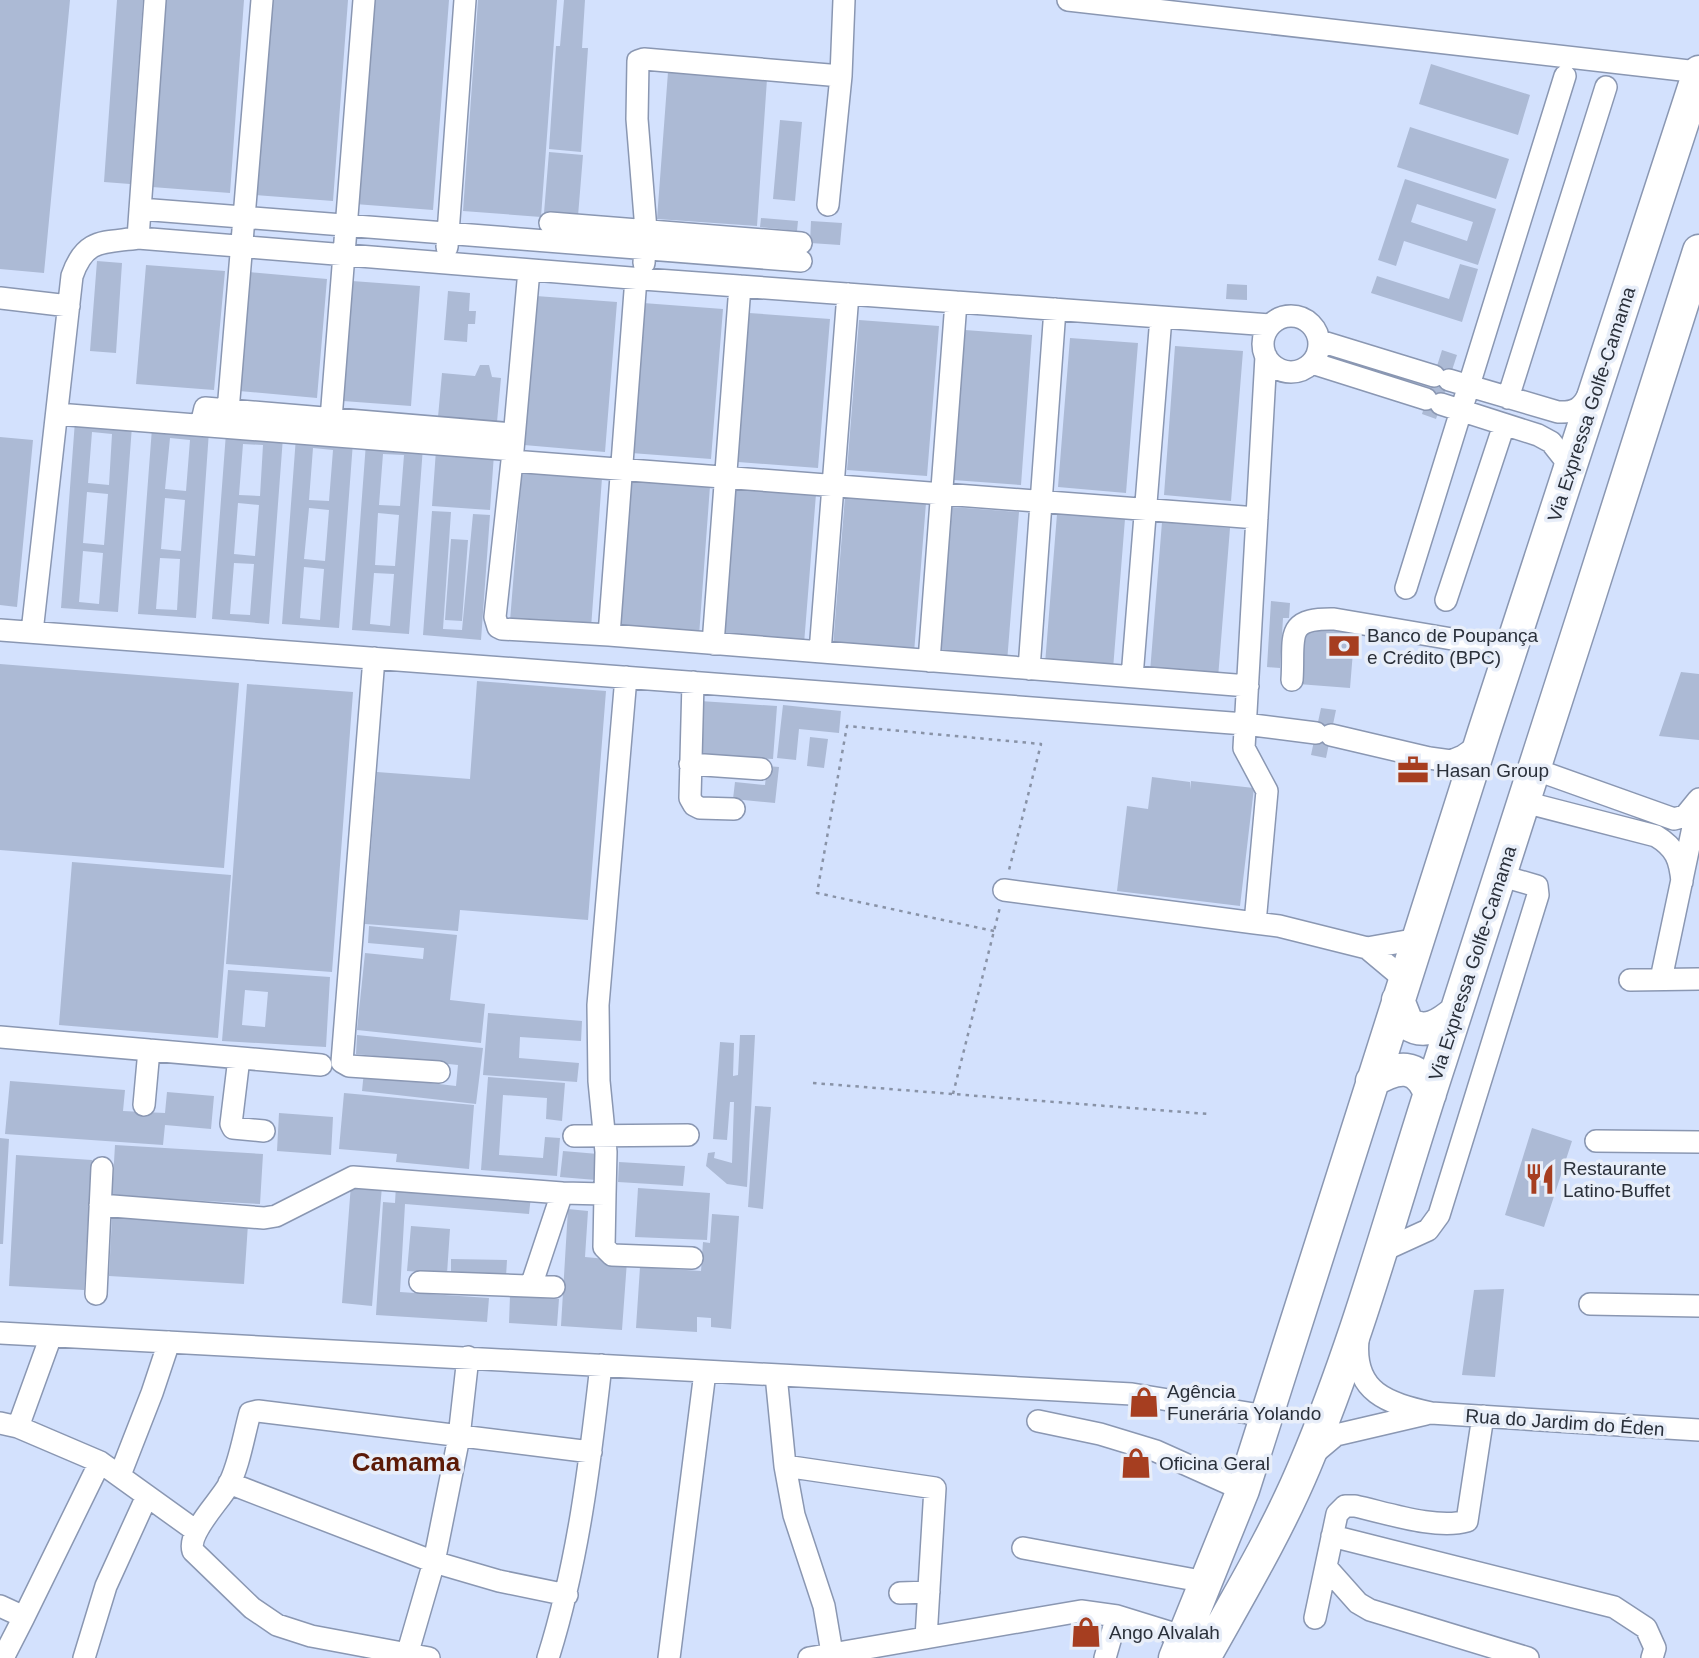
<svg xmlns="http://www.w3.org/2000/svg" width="1699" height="1658" viewBox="0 0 1699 1658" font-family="Arial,sans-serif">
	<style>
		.building { fill: #acbad5; fill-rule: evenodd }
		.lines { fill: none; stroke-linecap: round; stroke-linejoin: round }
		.minor-casing { stroke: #8a97b2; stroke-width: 24 }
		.highway-casing { stroke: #8a97b2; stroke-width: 35 }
		.path { stroke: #8993a7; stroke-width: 2.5; stroke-dasharray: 3.5 5; stroke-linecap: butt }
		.minor { stroke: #fff; stroke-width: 21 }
		.highway { stroke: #fff; stroke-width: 32 }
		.labels { text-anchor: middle; stroke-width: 7; stroke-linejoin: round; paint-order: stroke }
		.street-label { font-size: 19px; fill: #2a303a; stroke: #e8eef9 }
		.poi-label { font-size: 19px; fill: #2a303a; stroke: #e8eef9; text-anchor: start }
		.district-label { font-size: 26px; font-weight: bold; fill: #5c1a07; stroke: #e8eef9 }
	</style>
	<rect width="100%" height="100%" fill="#d3e1fd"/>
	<!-- building -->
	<path class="building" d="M0,0h70l-26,273 -44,-4z
		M117,0h26l-13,184 -26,-2z
		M165,0h79l-14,193 -78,-6z
		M269,0h79l-15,201 -78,-6z
		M370,0h79l-16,210 -78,-6z
		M478,0h79l-16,217 -78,-6z
		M564,0h21l-3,48h6l-7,104 -32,-3 7,-103h4z
		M1431,64l99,31 -12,40 -99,-31z
		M668,72l99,7 -10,147 -100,-7z
		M780,120l22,2 -7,79 -22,-2z
		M1410,127l99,32 -13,40 -99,-32z
		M549,152l34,3 -5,61 -34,-3z
		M1405,179l91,30 -18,56 -74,-24 -8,25 -18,-6zM1417,204l56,18 -6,19 -56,-19z
		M761,218l37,3 -1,10 -37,-4z
		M811,221l31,2 -2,22 -30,-2z
		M97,261l25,2 -6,90 -26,-2z
		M1460,264l18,5 -16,53 -91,-29 6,-17 72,23z
		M146,265l79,6 -11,119 -78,-6z
		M249,272l78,7 -10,119 -78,-7z
		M352,281l68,5 -9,120 -68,-5z
		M1227,284l20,1v15l-21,-1z
		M448,291l22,2 -1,18h7l-1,13h-7l-1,18 -23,-2z
		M536,296l81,6 -12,150 -81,-7z
		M643,303l80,6 -12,150 -80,-6z
		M749,313l81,6 -12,149 -80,-6z
		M859,320l80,6 -12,150 -80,-6z
		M965,330l67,5 -11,150 -68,-5z
		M1070,338l68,5 -12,150 -68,-6z
		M1175,346l68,5 -12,150 -67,-6z
		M1442,350l15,5 -21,64 -14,-5z
		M480,365h9l3,12 9,1 -4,44 -59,-5 4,-44 33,3z
		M75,421l57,5 -14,186 -57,-4zM92,432l20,2 -3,51 -21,-2zM87,492l21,2 -4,51 -21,-2zM83,551l20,2 -4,51 -20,-2z
		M152,428l57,3 -13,187 -58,-4zM170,438l20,2 -4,51 -21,-2zM165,498l20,2 -4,51 -20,-2zM160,558l20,1 -3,51 -21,-1z
		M226,433l57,4 -14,187 -57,-5zM243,444l20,1 -3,51 -21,-1zM238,503l21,2 -4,51 -21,-2zM234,563l20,1 -4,51 -20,-1z
		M0,437l33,3 -16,167 -17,-2z
		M296,437l57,5 -14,186 -57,-4zM313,448l20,2 -4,51 -20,-1zM309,508l20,2 -4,51 -21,-2zM304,567l20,2 -4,51 -20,-2z
		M366,443l57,4 -14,187 -57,-4zM383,454l21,1 -4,51 -21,-1zM378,513l21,2 -4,51 -20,-1zM374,573l20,1 -4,52 -20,-2z
		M436,450l58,4 -4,56 -58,-4z
		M522,471l80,7 -11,150 -81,-7z
		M630,480l80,6 -11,150 -81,-7z
		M736,488l80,6 -12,150 -80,-6z
		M845,497l81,6 -12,150 -81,-7z
		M952,507l67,5 -12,150 -67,-6z
		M432,511l19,1 -8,117 19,1 11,-116 17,1 -9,125 -58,-5z
		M1057,514l68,5 -12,150 -68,-5z
		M1162,522l68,6 -12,150 -68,-6z
		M451,539l17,1 -6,81 -17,-1z
		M1271,601l19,2 -1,15h-6l-3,50 -13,-1z
		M1302,623l53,4 -5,61 -52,-4z
		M0,664l239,19 -15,185 -224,-18z
		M1681,672l18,2v66l-40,-4z
		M477,681l129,10 -18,229 -128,-10 -2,21 -93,-7 12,-152 93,7z
		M247,684l106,8 -21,280 -106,-8z
		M700,701l77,5 -4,53 -77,-4z
		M783,705l58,6 -2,22 -40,-4 -3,31 -19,-2z
		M1321,708l15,2 -10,48 -15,-3z
		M810,737l18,2 -4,29 -17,-2z
		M767,766l12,1 -4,36 -42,-4 2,-17 30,3z
		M1152,777l38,5v8l1,-9 63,7 -14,118 -123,-15 10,-85 21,3z
		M72,862l159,13 -13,163 -159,-13z
		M369,926l88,9 -7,65 35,4 -4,39 -124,-13 8,-77 58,6 1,-11 -56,-5z
		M228,970l102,7 -4,70 -104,-6zM245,990l23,2 -3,35 -23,-2z
		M488,1013l94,8 -1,20 -61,-4 -1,21 60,5 -2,19 -94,-7z
		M357,1035l126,13 -7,56 -114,-13 2,-20 23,7 69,8 2,-21 -102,-11z
		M740,1035h15l-8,152 -20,-3 -21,-18 2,-13 7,-1 -1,6 18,5 2,-61h-4l-3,38 -14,-1 7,-97 14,1 -1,33 5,-1z
		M488,1077l77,6 -3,38 -16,-2 1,-21 -44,-3 -4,60 44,3 2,-21 15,1 -3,38 -76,-6z
		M10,1081l115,9 -2,21 42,2 2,-21 47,4 -3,33 -46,-4 -2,20 -158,-11z
		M344,1093l130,12 -5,64 -73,-7 1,-8 -58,-5z
		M755,1106l16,1 -8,102 -15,-2z
		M279,1113l54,4 -2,38 -54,-4z
		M1532,1128l40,13 -28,86 -39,-12z
		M0,1138l9,1 -6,105h-3z
		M115,1145l148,9 -3,50 -148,-8z
		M563,1151l35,3 -2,26 -36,-3z
		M16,1155l76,5 -8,130 -75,-4z
		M619,1162l66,4 -2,20 -65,-4z
		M351,1184l31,2 -10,120 -30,-3z
		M396,1185l135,11 -2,18 -124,-10 -5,88 89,6 -2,24 -111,-7 7,-113 12,1z
		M638,1188l72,5 -3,47 -72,-3z
		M568,1209l20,2 -3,46 42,4 -5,69 -61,-4z
		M712,1214l27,2 -8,113 -20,-2v-9l-14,-1v15l-61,-4 4,-61 61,4 2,-29 7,1z
		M112,1217l136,7 -4,60 -135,-8z
		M411,1226l39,3 -3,45 -40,-3z
		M451,1259l56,1 -1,17 -55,-1z
		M1504,1289l-9,88 -33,-2 12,-85z
		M510,1296l49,3 -2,27 -48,-3z"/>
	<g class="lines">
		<defs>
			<path id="minor" d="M1068,0l631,72
				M828,205l13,-129 3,-76
				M140,209l661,52
				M550,223l251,20
				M138,238l17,-238
				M447,247l18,-247
				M644,263l2,-33 -9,-111 1,-58 6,-2 197,17
				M529,270l-17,191 -17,156 3,10 4,2 107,6 639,51
				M0,298l69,8
				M1263 344a28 28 0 1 1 56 0a28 28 0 1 1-56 0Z
				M1320,341l114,35
				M1312,363l114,36
				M1449,380l109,32c17,1 24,-4 31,-18
				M1508,398l98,-311
				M1441,404l97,31 13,7 15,19 -3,15
				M228,411l34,-411
				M57,414l456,36
				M331,419l33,-419
				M201,425l4,-17 309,26
				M512,461l745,57
				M1406,588l159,-512
				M1446,600l58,-175
				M0,630l1245,94 71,9
				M32,632l40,-356c13,-38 31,-33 66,-38l505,41 627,46
				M609,635l27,-357
				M713,644l27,-358
				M820,652l28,-358
				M374,658l-32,404 7,4 90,6
				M929,661l27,-359
				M1029,669l26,-360
				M1132,677l29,-360
				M1292,680c3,-43 -9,-62 42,-61l177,30
				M693,682l-3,116 4,7 6,3 34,1
				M1331,735l98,23 22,3 12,-5 13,-9 4,-8
				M690,764l71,5
				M1534,769l140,50 11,-3 13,-16
				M1524,802l132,34c20,12 24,24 26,46
				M1004,890l251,33 12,-132 -23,-43 22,-392
				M1255,923l24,3 88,22 51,-9
				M1367,948l37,31
				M1661,979l38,-180
				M1630,980l69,-1
				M0,1037l321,28
				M239,1058l-8,66 2,4 31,3
				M144,1105l5,-55
				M574,1136l114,-1
				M1596,1141l103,1
				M605,1194l-1,53 8,8 80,3
				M100,1205l164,13 12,-2 77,-39 209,16
				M1382,1251l46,-21 11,-15 99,-320 -1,-9 -35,-10
				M420,1282l134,5
				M531,1286l31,-93 43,1 1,-42 -7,-71 -1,-76 28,-328
				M96,1294l6,-126
				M1590,1304l109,2
				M0,1333l1132,61 134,22
				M1358,1340c-5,53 30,63 73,73l268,17
				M776,1375l9,91
				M1038,1421l62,13 56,17 87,39
				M0,1423l18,4 82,35 96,69
				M18,1427l33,-91
				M1311,1456l25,-21 90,-21
				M120,1475l32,-82 17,-51
				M229,1483l205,79 65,19 68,14
				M1332,1536l282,71 32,21 9,20 -3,10
				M1023,1548l183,34
				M1326,1567l32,36 12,7 158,48
				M900,1593l29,-1
				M0,1606l24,11 76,-155
				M1315,1618l22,-104 8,-8h10c32,7 82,24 112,15l16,-105
				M832,1653l-8,-47 -30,-91 -9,-49 150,22 -9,150
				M407,1655l27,-93 25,-125 9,-80
				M3,1658l21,-41
				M84,1658l22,-72 41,-90
				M429,1658l-118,-22 -34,-11 -25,-17 -59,-57c-6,-18 26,-49 35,-65 11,-19 16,-52 22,-73l8,-2 333,41
				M548,1658c30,-95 42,-195 53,-293
				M669,1658l36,-286
				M809,1658l272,-47 36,5 68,21
				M1105,1658l12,-42"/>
			<path id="highway" d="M1398,1000l9,23c18,13 35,1 49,-11
				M1372,1081c25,-15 46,-19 58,13
				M1175,1658l68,-168 241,-758 215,-660
				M1204,1658c35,-63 73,-126 101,-193 56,-132 91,-270 136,-406 88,-268 172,-539 258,-808"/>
		</defs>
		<!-- minor casing -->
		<use href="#minor" class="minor-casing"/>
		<!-- highway casing -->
		<use href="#highway" class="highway-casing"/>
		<!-- path -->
		<path class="path" d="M994,931l-177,-38 30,-167 194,18 -33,130
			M813,1083l395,31
			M953,1094l47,-187"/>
		<!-- minor -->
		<use href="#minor" class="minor"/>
		<!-- highway -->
		<use href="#highway" class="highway"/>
	</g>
	<!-- icons -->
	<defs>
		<symbol id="bank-bare" viewBox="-9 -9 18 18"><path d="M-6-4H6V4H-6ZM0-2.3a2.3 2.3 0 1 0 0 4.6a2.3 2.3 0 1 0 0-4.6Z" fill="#a63e20" stroke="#e8eef9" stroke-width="2.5" paint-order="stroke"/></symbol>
		<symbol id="office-bare" viewBox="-9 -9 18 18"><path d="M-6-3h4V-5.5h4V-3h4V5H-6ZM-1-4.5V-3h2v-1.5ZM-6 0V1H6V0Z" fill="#a63e20" stroke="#e8eef9" stroke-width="2.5" paint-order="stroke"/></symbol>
		<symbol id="restaurant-bare" viewBox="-9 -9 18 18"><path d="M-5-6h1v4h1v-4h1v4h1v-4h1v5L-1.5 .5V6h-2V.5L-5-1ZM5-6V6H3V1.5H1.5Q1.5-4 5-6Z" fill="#a63e20" stroke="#e8eef9" stroke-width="2.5" paint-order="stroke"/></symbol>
		<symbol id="shop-bare" viewBox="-9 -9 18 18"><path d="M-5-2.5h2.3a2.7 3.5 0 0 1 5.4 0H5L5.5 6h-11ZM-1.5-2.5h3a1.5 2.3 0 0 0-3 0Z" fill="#a63e20" stroke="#e8eef9" stroke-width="2.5" paint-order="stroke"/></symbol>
	</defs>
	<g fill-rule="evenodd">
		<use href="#bank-bare" x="1322" y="624" width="44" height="44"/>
		<use href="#office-bare" x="1391" y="748" width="44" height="44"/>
		<use href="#restaurant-bare" x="1518" y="1157" width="44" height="44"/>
		<use href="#shop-bare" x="1122" y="1380" width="44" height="44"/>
		<use href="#shop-bare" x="1114" y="1441" width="44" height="44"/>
		<use href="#shop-bare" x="1064" y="1610" width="44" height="44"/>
	</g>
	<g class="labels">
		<!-- street labels -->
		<g class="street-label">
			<text transform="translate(1591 404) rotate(-72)" y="7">Via Expressa Golfe-Camama</text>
			<text transform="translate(1472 963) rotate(-72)" y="7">Via Expressa Golfe-Camama</text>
			<text transform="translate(1565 1422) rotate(4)" y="7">Rua do Jardim do Éden</text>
		</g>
		<!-- poi labels -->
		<g class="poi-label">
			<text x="1367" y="642">Banco de Poupança<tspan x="1367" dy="22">e Crédito (BPC)</tspan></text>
			<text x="1436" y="777">Hasan Group</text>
			<text x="1563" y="1175">Restaurante<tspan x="1563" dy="22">Latino-Buffet</tspan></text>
			<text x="1167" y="1398">Agência<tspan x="1167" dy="22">Funerária Yolando</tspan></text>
			<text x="1159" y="1470">Oficina Geral</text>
			<text x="1109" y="1639">Ango Alvalah</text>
		</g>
		<!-- district labels -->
		<g class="district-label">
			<text x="406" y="1471">Camama</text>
		</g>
	</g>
</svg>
